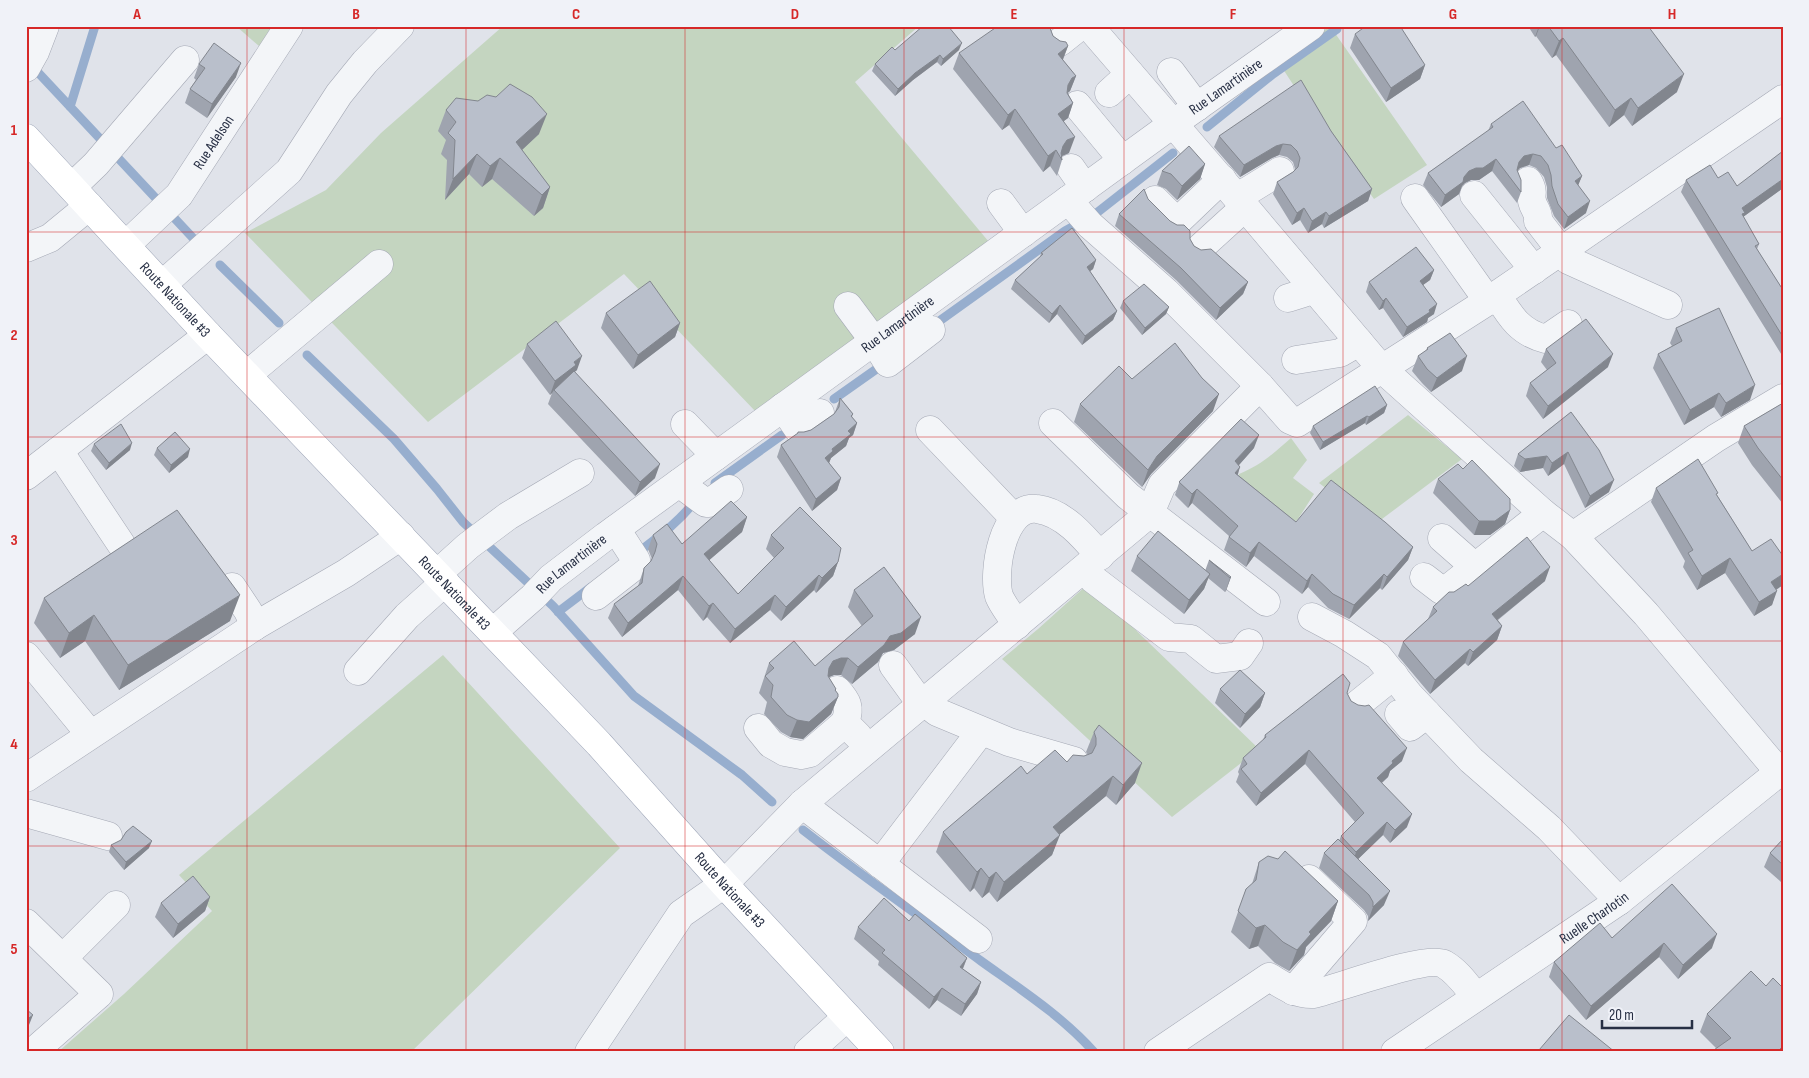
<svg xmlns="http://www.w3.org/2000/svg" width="1809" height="1078" viewBox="0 0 1809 1078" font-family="'Sofia Sans Condensed',sans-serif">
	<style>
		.green { fill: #c4d5c0 }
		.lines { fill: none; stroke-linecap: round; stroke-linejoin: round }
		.stream { stroke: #97aece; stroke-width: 9 }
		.minor-casing { stroke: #a5a9b5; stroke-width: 29 }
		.major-casing { stroke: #9ea6b8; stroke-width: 29 }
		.minor { stroke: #f3f5f8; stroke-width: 28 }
		.major { stroke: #fff; stroke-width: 28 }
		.wall { fill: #9fa4af }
		.shaded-wall { fill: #82868e }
		.building { fill: #b9bfcb; stroke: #82868e }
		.grid { fill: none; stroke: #d62828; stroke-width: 1; stroke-opacity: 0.55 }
		.labels { text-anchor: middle; stroke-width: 4; stroke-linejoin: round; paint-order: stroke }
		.street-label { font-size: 15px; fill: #272f44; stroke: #f0f2f8 }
		.neatline { fill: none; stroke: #d62828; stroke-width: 2 }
		.grid-label { font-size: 16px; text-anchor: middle; font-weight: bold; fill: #d62828 }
	</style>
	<rect width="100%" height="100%" fill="#e0e3ea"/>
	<!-- green -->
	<path class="green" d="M236,26h36l-13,20z
		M503,26h416l-64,56 134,160 -233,170 -132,-138 -196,148 -183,-189 81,-43 55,-57z
		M1330,26l97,139 -53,34 -61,-84 -34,-52z
		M1408,415l54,44 -88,66 -55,-42z
		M1291,438l16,22 -14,18 21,16 -16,25 -8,7 -52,-40 1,-12c21,-8 35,-21 52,-36z
		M1088,584l171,165 -87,68 -170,-158 36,-30z
		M443,655l177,193 -209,204h-353l66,-58 88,-83 -33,-36z"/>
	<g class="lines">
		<!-- stream -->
		<path class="stream" d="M32,66l161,172
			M70,107l25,-81
			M1207,127l66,-53 64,-45
			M220,265l59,58
			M931,327l134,-96 29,-16 79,-62
			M307,355l87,84 43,50 26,33 90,84 81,90 108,79 30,27
			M834,399l51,-36
			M715,483l67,-48
			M636,554c22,-17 43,-32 60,-54
			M558,612l33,-25
			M803,830c59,46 119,88 178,131 39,28 81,55 113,91"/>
		<defs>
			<g id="minor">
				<path d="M1089,26l156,181 136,161 162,145 30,23 73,78 133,158"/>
				<path d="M1060,42l20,-16"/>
				<path d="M26,68l9,-16 10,-26"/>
				<path d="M1171,72l26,35"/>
				<path d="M1109,93l21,-19"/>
				<path d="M1077,105l39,47 6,9"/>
				<path d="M1071,168l14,20"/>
				<path d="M1528,181c7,11 2,11 4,20 2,9 7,10 6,20l30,39 100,45"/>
				<path d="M72,187l24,-23 89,-104"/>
				<path d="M1474,195l60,75"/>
				<path d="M1415,198l73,103"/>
				<path d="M1238,199l8,-7 34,-21"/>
				<path d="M1068,200l22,25 76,67 94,94 30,34 7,3 191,-122 295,-202"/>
				<path d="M1155,200l22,22 45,-43"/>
				<path d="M1001,203l22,30"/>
				<path id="s1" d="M126,245l53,-50 110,-169"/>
				<path d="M1201,247l44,-40"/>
				<path d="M26,248l24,-10 39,-32"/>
				<path d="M162,285l127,-114 50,-77 26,-32 35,-36"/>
				<path d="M1497,295c13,21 23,38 49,44l22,-15"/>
				<path d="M1288,298l16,-5 7,-7"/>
				<path d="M848,306l26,35 14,22 43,-33"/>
				<path d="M1296,360l44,-7 19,-11"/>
				<path d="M247,375l132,-111"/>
				<path d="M783,407l15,22 22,-16"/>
				<path d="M1053,423l75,73 138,106"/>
				<path d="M685,424l31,32"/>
				<path d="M930,430l84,88"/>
				<path d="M59,451l62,93"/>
				<path d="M26,476l182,-141"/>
				<path d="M679,483l27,20h3l20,-14"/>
				<path d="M1573,536l143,-98 67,-40"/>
				<path d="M1442,538l33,29"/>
				<path d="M1084,570l9,9 76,58 22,2 25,20 24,-3 9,-13"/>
				<path d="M437,574l31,-28 40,-30 72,-43"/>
				<path d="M1424,577l17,13 4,1 98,-78"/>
				<path d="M232,587l16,24 7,15"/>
				<path d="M596,596l36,-28 4,-8 -20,-31"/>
				<path d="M1312,617l32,17 34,22 32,40 61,64 78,68 70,73"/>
				<path d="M1017,625c-5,-9 -14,-19 -18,-29 -7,-24 4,-92 38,-87 26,3 47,28 63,47"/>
				<path id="s2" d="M493,632l40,-35 18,-19 55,-42 568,-413 137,-97"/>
				<path d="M26,656l64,78"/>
				<path d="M893,665l21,29 23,18 72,30 65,19"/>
				<path d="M358,671l49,-55 38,-34"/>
				<path d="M837,690c10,11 14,17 8,33l13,13"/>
				<path d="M1358,704l36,-29"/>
				<path d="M1399,714l11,13 17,-13"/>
				<path d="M758,728l13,16 14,8 16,3 9,-2 35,-30"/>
				<path d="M26,778l229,-152 91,-53 55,-37"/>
				<path d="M802,804l176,135"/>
				<path d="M26,813l82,23"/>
				<path d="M880,864l101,-133"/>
				<path d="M26,923l73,71 -66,58"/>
				<path d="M63,958l53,-53"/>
				<path d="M1293,991l60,-70 -44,-42"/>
				<path d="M589,1052l92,-138 43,-30 78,-80 348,-291 12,-28 98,-99"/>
				<path d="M808,1052l39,-35"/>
				<path d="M1158,1052l111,-75c15,9 27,18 45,17 25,-6 112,-39 130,-30 14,8 23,22 32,33"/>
				<path id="s3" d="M1395,1052l224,-151 164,-132"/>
			</g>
			<g id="major">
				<path id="s4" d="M26,138l182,197 391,409 125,140 156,168"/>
			</g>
		</defs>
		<!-- minor casing -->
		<use href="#minor" class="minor-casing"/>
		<!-- major casing -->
		<use href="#major" class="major-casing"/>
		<!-- minor -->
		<use href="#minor" class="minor"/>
		<!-- major -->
		<use href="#major" class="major"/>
	</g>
	<!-- wall -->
	<path class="wall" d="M1528,26h120l29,66 -45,34 -8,-11 -15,12 -53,-72 -4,3 -16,-22 -1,1z
		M1050,28l3,8 7,5 8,5 -5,14 13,16 -6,15 -2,2 5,10 -5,15 -4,3 5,32 -7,3v4l-5,16 -7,-10 -7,6 -34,-47 -7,5 -49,-61 6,-16z
		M1355,34l70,31 -5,14 -34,23 -36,-54z
		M895,50h64l-18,16 -4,-4 -24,18 -18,16 -23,-25 3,-7z
		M199,64l37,13 -29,41 -22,-15 5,-14 6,-9 -2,-2z
		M446,110l93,24 -17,16 28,37 -7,21 -9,8 -42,-37 -10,8 -13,-13 -24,26 2,-40 -6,-6 5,-14 -8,-9z
		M1491,124l65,24 26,28 -4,9 8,28 -22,16 -10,-13 -7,-18v-11l-3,-10 -8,-9 -7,-3 -9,3 -3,3 4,21 -4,11 -25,-32 -13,9h-8l-6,3 -3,3 -3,8 -18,13 -18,-22 5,-12 60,-42z
		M1331,131l41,58 -4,12 -44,27 -2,-4 -14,9 -8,-13 -8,5 -19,-31 4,-12 16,-10 2,-3 -2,-7 -6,-5 -8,-2 -7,3 -32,19 -26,-30 5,-11z
		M1205,164l-5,15 -23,21 -11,-11 -9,-4 5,-14z
		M1718,178l19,8 46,2 -40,29 16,27 -2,5 26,41v67l-102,-165 5,-12z
		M1148,199l22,22 7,4 13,14 4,7 54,36 -5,12 -27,26 -40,-40 -61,-54 4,-12z
		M1041,253l55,7 -3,9 -3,2 27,40 -4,9 -31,25 -25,-31 -8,9 -38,-34 4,-9 25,-23z
		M1434,270l-4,10 -7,5 11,29 -6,4 -1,4 -24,15 -20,-29 -4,2 -13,-18 3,-10z
		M1123,301l46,6 -3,7 -24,21 -22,-27z
		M606,313l74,10 -5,14 -42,32 -32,-41z
		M1676,328l74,72 -29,17 -7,-10 -30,18 -31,-57 5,-14 14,-8 -2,-3z
		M527,344l50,26 -3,2 81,106 -20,18 -87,-92 4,-11 -2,2 -28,-37z
		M1427,348l35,23 -31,21 -9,-9 -10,-12 6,-15 8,-5z
		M1546,349l62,18 -65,52 -17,-23 4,-13 17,-13 -6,-8z
		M1132,379l81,32 -62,63 -9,13 -68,-65 6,-18z
		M840,398l13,16 -1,3 5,6 -4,12 -4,3 -3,8 -15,12 -2,5 12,15 -4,12 -25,21 -35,-54 4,-12 16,-11 1,-2h6l7,-2 23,-16 1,-2z
		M1783,403v101l-31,-39 -14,-22 6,-17z
		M1387,405l-3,8 -18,12 -1,-2 -45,27 -10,-17 3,-7z
		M1571,412l38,80 -24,16 -21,-44 -16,12 -5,-8 -23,4 -6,-6 4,-12z
		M94,444l36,6 -24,20 -15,-19z
		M157,448l31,9 -19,16 -15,-18z
		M1254,448l-15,17 -1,10 58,47 117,25 -5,13 -26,30 -2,-2 -31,31 -21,-11 -20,-21 -6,7 -48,-38 -8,11 -22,-17 5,-14 -37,-33 -4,5 -13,-13 5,-15z
		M1463,469l47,41 -5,14 -15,11h-16l-41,-42 5,-14z
		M1656,488l61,7 35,56 31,34 -7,5 -4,15 -18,11 -29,-43 -28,17 -14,-23 2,-6 -34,-59z
		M747,517l-5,15 -33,28 29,34 36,-36 -8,-9 5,-14 67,27 -5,14 -17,17 -2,-3 -33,31 -11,-11 -40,33 -23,-26 -4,4 -25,-31 -56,47 -14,-19 6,-14 24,-18 6,-18 7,-7 1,-2 -4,-10 5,-14 29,9z
		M1137,556l68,15 4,-11 22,17 -6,15 -17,-14 -4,11 -20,25 -53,-43z
		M1545,581l-47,39 4,6 -5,14 -29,26 -3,-3 -35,31 -32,-38 5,-14 25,-23 5,-12 21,-15 14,-6z
		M854,590l61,44 -21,16 -11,3 -5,9 -26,22 -11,-9h-7l-5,2 7,14 2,6 -7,17 -28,25 -13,-2 -9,-5 -17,-18 3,-12 -8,-9 10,-30 46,3 47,-40 -14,-19z
		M44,598l186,23 -111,69 -34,-49 -25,17 -26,-35z
		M1220,689l45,4 -5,14 -20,21 -25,-25z
		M1347,693l4,8 51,60 -12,10 -2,6 -6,6 25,44 -17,16 -7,-8 -25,24 26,46 -16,16v-5l-4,-6 -45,-42 5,-15 15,-12 2,-5 14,-14 -50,-58 -49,42 -20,-24 3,-8 -1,-2 5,-14 20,-18 2,-5z
		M1094,732l41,51 -19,22 -10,-9 -47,39 -7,20 -55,47 -8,-10 -7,6 -8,-10 -4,4 -34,-40 7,-20 84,-58 40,-12 21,-7 -2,-3z
		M1783,839v42l-2,1 -17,-15 6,-14z
		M111,845l38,3 -25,22 -15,-18z
		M1259,862l79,39 -7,20 -25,26 -2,8 -15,16 -14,-8 -17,-17 -9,3 -18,-17 15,-43 6,-5z
		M210,897l-5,14 -32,27 -18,-21 6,-14z
		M909,921l58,37 -4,11 18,13 -4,12 -16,22 -24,-16 -8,9 -51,-44 1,-4 -25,-22 4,-12z
		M1612,938l100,10 -34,31 -19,-22 -73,63 -37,-43 5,-15z
		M1766,986l17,66 -67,-4 -16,-16 7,-18z"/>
	<!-- shaded-wall -->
	<path class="shaded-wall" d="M1539,26h1l-4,10 -1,1z
		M1563,38l-7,17 -4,3 7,-17z
		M962,43l-3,7 -18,16 2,-7z
		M1068,46l-6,15 -4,-7z
		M940,55l-3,7 -24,18 -18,16 3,-7 17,-16z
		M241,63l-5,14 -29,41 5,-14z
		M1425,65l-5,14 -34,23 5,-14z
		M1684,74l-7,18 -45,34 6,-18z
		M1076,76l-6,15 -3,2 1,-8 4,-7z
		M1631,98l-7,17 -15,12 6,-17z
		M1073,103l-5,15 -15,11 5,-15z
		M1015,109l-6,16 -7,5 6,-15z
		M547,114l-8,20 -31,29 8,-21z
		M1075,137l-6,16 -7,3 -3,-1 4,-9 4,-6z
		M1283,144l-4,11 -7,3 -32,19 4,-12 32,-19z
		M1056,150l-6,16 -7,6 5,-16z
		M477,154l-8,20 -24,26 8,-21z
		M1533,154l-4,11 -9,3 -6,6 5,-12 5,-6z
		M500,158l-8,21 -10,8 8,-21z
		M1496,159l-4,12 -13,9h-8l-6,3 -3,3 -3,8 -18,13 4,-12 24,-24z
		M1205,164l-5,15 -23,21 5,-14z
		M1582,176l-5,12 -2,-7z
		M1783,179v9l-40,29 -3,8 2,-17z
		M550,187l-7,21 -9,8 8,-21z
		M1372,189l-4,12 -44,27 5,-12z
		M1590,201l-4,12 -22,16 4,-12z
		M1304,208l-4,12 -8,5 5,-12z
		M1326,212l-4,12 -14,9 4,-12z
		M1096,260l-3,9 -9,7 3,-9z
		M1434,270l-4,10 -14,10 4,-9z
		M1248,282l-5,12 -27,26 4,-12z
		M1386,298l-3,10 -4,2 4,-9z
		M1437,304l-3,10 -6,4 -1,4 -24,15 4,-10z
		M1060,305l-3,9 -8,9 3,-9z
		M1169,307l-3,7 -24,21 3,-7z
		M1117,311l-4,9 -31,25 3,-9z
		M680,323l-5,14 -42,32 5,-14z
		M1613,354l-5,13 -65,52 5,-13z
		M582,356l-5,14 -23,20 -2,3 -2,2 5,-14 19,-19z
		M1467,356l-5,15 -31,21 6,-14z
		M1755,385l-5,15 -29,17 5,-14z
		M1719,393l-5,14 -30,18 6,-15z
		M1219,394l-6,17 -62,63 -9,13 6,-17 9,-14z
		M1387,405l-3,8 -18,12 3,-8z
		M1367,416l-2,7 -45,27 3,-8z
		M857,423l-4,12 -4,3 -3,8 -15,12 -2,5 -4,-5 23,-27z
		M1259,435l-5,13 -24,27 5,-14z
		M132,443l-2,7 -24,20 3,-7z
		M190,449l-2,8 -19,16 2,-8z
		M1568,452l-4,12 -16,12 4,-13z
		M1547,456l-4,12 -23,4 5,-13z
		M660,464l-5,14 -20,18 5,-14z
		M1240,467l-4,13 -1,-7z
		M841,478l-4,12 -25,21 4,-12z
		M1614,480l-5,12 -24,16 5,-12z
		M1197,489l-5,14 -4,5 4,-14z
		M1510,510l-5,14 -15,11h-16l5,-14z
		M747,517l-5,15 -43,37 5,-15z
		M1259,542l-5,14 -8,11 4,-14z
		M1413,547l-5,13 -26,30 5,-13z
		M1730,558l-5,15 -28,17 5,-14z
		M838,562l-5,14 -17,17 6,-15z
		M1550,567l-5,14 -58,47 5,-14z
		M1210,574l-6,15 -20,25 5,-14z
		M1312,574l-4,13 -6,7 5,-13z
		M1384,574l-4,14 -31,31 5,-14z
		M1783,574v11l-17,11 5,-14z
		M819,575l-5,15 -33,31 5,-14z
		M683,576l-5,14 -56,47 6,-14z
		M1231,577l-5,14 -1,1 5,-14z
		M1777,591l-5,14 -18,11 5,-14z
		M240,595l-10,26 -111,69 9,-25z
		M775,595l-5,15 -40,33 5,-14z
		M713,603l-6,14 -4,4 6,-15z
		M94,615l-9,26 -25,17 9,-25z
		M921,617l-6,17 -21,16 -11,3 -5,9 -26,22 6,-17 32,-31z
		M1502,626l-5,14 -29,26 5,-14z
		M1470,649l-5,14 -35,31 5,-14z
		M841,658h7l-7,17h-7l-7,3 2,-10 4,-7z
		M836,689l-5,13 7,-5 -7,17 -28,25 -13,-2 7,-17z
		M1265,693l-5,14 -20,21 5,-14z
		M1407,748l-5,13 -12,10 -2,6 -16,14 5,-13 15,-17z
		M1309,750l-4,14 -49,42 5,-13z
		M1142,763l-7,20 -19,22 7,-20z
		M1113,776l-7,20 -61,51 8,-20z
		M1412,814l-5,13 -17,16 5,-13z
		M1387,822l-4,13 -31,30 4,-13z
		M1060,835l-8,20 -55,47 7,-20z
		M152,841l-3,7 -25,22 2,-8z
		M981,868l-7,20 -4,4 7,-20z
		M996,872l-7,20 -7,6 7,-20z
		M1390,891l-6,14 -16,16 5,-14z
		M210,897l-5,14 -32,27 5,-14z
		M1338,901l-7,20 -25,26 -2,8 -15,16 8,-21 12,-18z
		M1265,925l-7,21 -9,3 7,-21z
		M1717,934l-5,14 -34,31 5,-14z
		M1664,943l-5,14 -73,63 5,-14z
		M967,958l-5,12 -2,-3z
		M981,982l-4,12 -16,22 4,-12z
		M942,988l-5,12 -8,9 5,-12z
		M33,1015l-6,15 -1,1v-11z
		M1783,1046v6h-6z"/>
	<!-- building -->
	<path class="building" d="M923,26h25l14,17 -19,16 -3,-4 -25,18 -17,16 -23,-25 17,-17 3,3z
		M998,26h53l-1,2 3,8 7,5 6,1 2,4 -10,8 18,22 -4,2 -4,7 -1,8 6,10 -15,11 17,23 -8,3 -4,6 -2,7 1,7 -6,-10 -8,6 -33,-47 -7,6 -49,-62z
		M1366,26h34l25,39 -34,23 -36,-54z
		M1548,26h100l36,48 -46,34 -7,-10 -16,12 -52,-72 -4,3z
		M214,43l27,20 -29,41 -22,-15 15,-21 -6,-4z
		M1301,80l30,51 41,58 -43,27 -3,-4 -14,9 -8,-13 -7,5 -20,-31 16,-10 5,-5 2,-9 -3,-7 -6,-6 -8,-1 -7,2 -32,19 -25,-29z
		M510,84l22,13 15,17 -31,28 34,45 -8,8 -42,-37 -10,8 -13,-12 -24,25 2,-39 -7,-7 8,-11 -10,-12 10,-12 22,3 9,-6 9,2z
		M1523,101l33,47 6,-3 20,31 -7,5 15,20 -22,16 -10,-13 -6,-18 -1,-11 -3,-10 -7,-9 -8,-2 -9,2 -5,6 -2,8 4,10v12l-25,-33 -13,9h-7l-7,3 -5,6 -1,5 -18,13 -17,-22 65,-46 -2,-3z
		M1189,146l16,18 -23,22 -11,-12 -9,-3z
		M1783,151v28l-41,29 3,5 -3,1 17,30 -4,2 28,44v47l-97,-157 24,-15 8,13 10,-6 9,14z
		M1144,189l4,10 22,22 7,4h7l6,6v8l4,7 7,4 10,-1 37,33 -28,26 -39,-40 -62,-54z
		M1072,228l24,32 -9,7 30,44 -32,25 -25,-31 -8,9 -37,-34 28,-26 -2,-1z
		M1416,247l18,23 -14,11 17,23 -8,6 1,2 -23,15 -21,-29 -3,3 -14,-19z
		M650,281l30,42 -42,32 -32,-42z
		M1144,284l25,23 -24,21 -22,-27z
		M1719,308l36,77 -29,18 -7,-10 -29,17 -32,-56 24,-13 -6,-13z
		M1586,319l27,35 -65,52 -18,-23 26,-20 -10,-14z
		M556,321l26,35 -8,6 2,3 -21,16 -28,-37z
		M1450,333l17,23 -30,22 -10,-9 -9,-13 10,-7 -1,-1z
		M1175,343l27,35 17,16 -62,62 -9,14 -68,-66 39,-38 13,13z
		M574,371l86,93 -20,18 -86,-92z
		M1375,386l12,19 -18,12 -2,-1 -44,26 -10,-16z
		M840,398l13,16 -2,2 6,7 -9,8 3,3 -19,15 1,2 -8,7 16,20 -25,21 -35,-54 17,-12v-1h6l7,-2 23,-16 5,-7z
		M1783,403v77l-25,-32 -14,-22z
		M1571,412l28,38 15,30 -24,16 -22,-44 -16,11 -5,-7 -22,3 -7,-5z
		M1241,419l18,16 -24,26 5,6 -5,6 61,49 35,-42 54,42 28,25 -26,30 -3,-3 -30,31 -21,-11 -21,-20 -5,7 -48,-39 -9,11 -21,-16 9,-11 -41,-37 -5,5 -13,-12z
		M121,424l11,19 -23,20 -15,-19z
		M175,432l15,17 -19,16 -14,-17z
		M1698,459l20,34 -2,1 36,57 19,-12 12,17v18l-12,8 6,9 -18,11 -29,-44 -28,18 -14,-23 5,-3 -37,-62z
		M1472,460l38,39v11l-15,11h-16l-41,-42 20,-15 5,5z
		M731,501l16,16 -43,37 34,40 46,-46 -13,-13 29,-28 41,41 -3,14 -16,16 -3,-3 -33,32 -11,-12 -40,34 -22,-26 -4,3 -26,-30 -55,47 -14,-19 28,-21 2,-15 7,-7 4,-9 2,-8 -4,-9 14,-11 15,20z
		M177,510l63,85 -112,70 -34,-50 -25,18 -25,-35z
		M1158,531l52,43 -21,26 -52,-44z
		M1527,537l23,30 -58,47 10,12 -29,26 -3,-3 -35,31 -32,-38 34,-31 -4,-4 16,-15h5l12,-8 2,2z
		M1209,560l22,17 -1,1z
		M884,567l37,50 -20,16 -11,3 -6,9 -26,22 -10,-9h-7l-8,3 -4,7 -1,8 8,13 -1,1 3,4v3l-29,25 -12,-2 -10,-5 -16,-18 2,-12 -8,-9 9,-8 -5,-5 25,-22 21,25 58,-50 -19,-26z
		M1240,670l25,23 -20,21 -25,-25z
		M1343,674l7,9 -3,10 4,8 7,4 7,1 4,-1 38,43 -15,13 1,2 -16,15 35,36 -17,16 -8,-8 -31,30 -15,-16 23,-23 -55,-63 -48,43 -20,-24 6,-5 -4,-6 23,-21 -1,-2z
		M1099,725l43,38 -19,22 -10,-9 -60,51 7,8 -56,47 -8,-10 -7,6 -8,-10 -4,4 -34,-40 78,-66 6,8 28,-24 12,12 6,-7 11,1 8,-3 4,-8v-7l-2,-6z
		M133,826l19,15 -26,21 -15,-17 10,-5 5,-8z
		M1338,839l52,52 -17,16v-5l-4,-7 -45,-42z
		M1783,839v26l-13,-12z
		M1285,851l53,50 -29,31 2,2 -14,16 -14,-8 -18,-17 -9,3 -18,-17 8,-22 10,-9 3,-18 9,-6 10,3z
		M193,876l17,21 -32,27 -17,-21z
		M1672,884l45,50 -34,31 -19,-22 -73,63 -37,-44 46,-39 12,15z
		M884,898l25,23 6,-7 52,44 -7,9 21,15 -16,22 -23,-16 -8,9 -52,-44 3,-3 -27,-23z
		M1751,971l15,15 7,-8 10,10v58l-6,6h-66l20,-14 -24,-24z
		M26,1009l7,6 -7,5z
		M1569,1015l46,37h-75l-1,-2z
		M26,1046l5,6h-5z"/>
	<!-- grid -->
	<path class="grid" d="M247,26v1026M466,26v1026M685,26v1026M904,26v1026M1124,26v1026M1343,26v1026M1562,26v1026M26,232h1757M26,437h1757M26,641h1757M26,846h1757"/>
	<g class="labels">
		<!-- street labels -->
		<g class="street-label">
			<text dy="5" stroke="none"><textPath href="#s2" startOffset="914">Rue Lamartinière</textPath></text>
			<text dy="5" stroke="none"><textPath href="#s1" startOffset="136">Rue Adelson</textPath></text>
			<text dy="5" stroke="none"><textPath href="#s4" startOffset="220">Route Nationale #3</textPath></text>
			<text dy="5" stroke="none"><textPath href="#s2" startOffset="509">Rue Lamartinière</textPath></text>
			<text dy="5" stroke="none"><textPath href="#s2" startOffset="104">Rue Lamartinière</textPath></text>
			<text dy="5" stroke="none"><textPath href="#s4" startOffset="625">Route Nationale #3</textPath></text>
			<text dy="5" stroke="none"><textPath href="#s4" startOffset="1030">Route Nationale #3</textPath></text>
			<text dy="5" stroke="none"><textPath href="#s3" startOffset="240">Ruelle Charlotin</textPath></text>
		</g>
	</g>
	<!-- border -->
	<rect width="1809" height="1078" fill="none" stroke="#f0f2f8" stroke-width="55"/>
	<!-- scale -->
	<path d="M1602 1020v8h90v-8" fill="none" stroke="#272f44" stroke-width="2.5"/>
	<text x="1609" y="1020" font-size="15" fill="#272f44" stroke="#f0f2f8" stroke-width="4" paint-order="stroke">20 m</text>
	<rect x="28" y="28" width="1754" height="1022" class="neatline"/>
	<g class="grid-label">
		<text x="137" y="19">A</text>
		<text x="356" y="19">B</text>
		<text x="576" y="19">C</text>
		<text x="795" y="19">D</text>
		<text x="1014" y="19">E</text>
		<text x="1233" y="19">F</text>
		<text x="1453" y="19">G</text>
		<text x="1672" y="19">H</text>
		<text x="14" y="135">1</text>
		<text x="14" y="340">2</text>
		<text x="14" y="545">3</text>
		<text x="14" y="749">4</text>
		<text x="14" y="954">5</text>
	</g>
</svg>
